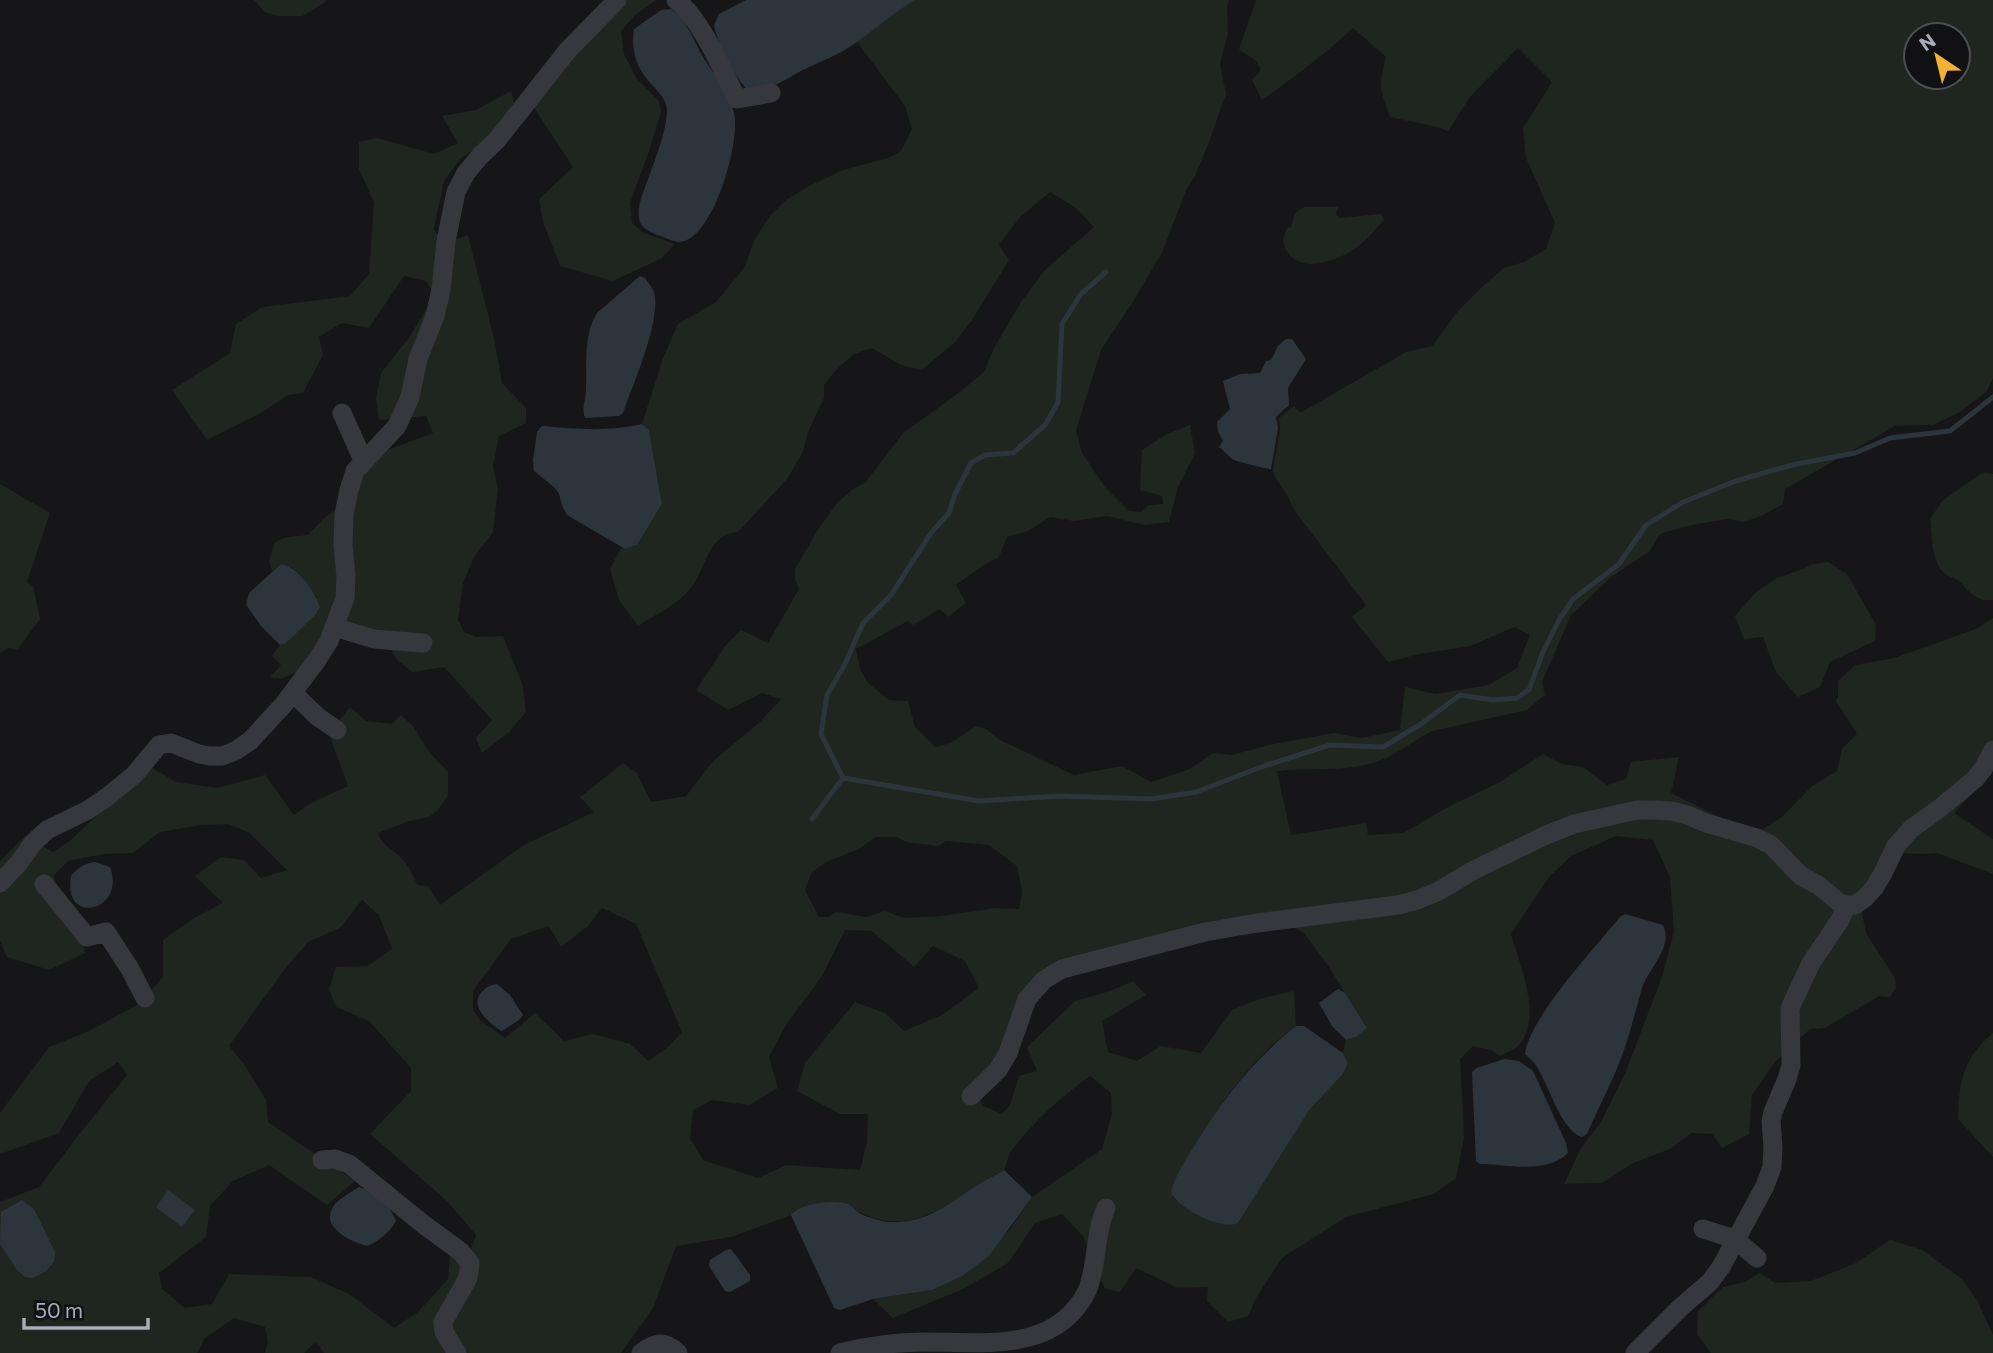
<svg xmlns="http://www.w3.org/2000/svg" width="1993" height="1353" viewBox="0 0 1993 1353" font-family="Commissioner,sans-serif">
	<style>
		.green { fill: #1e261f; fill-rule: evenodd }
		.water { fill: #2c353c }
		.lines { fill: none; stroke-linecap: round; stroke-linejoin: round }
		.stream { stroke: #2c353c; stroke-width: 5 }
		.minor { stroke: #37383d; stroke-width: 19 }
	</style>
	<rect width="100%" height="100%" fill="#161618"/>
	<!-- green -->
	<path class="green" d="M254,0h72l-2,3 -22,13h-24l-13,-4z
		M627,0h29l-21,15 -14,16 3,23 13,25 22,22 2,11 -13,42 -18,49 2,20 12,10 31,11 -13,14 -49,23 -53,-15 -17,-44 -4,-23 34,-32 -42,-64 70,-84z
		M915,0h314l-2,7 1,26 -8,31 6,30 -17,48 -14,34 -9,14 -24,63 -31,52 -30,45 -25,80 6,23 23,34 24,24 13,1 6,-7 15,-1 -1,-8 -22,-6 2,-40 25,-16 23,-9 5,28 -17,34 -9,35 -24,3 -38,-9 -33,5 -24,-4 -22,14 -21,6 -8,20 -17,9 -26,19 10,18 -18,14 -8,-8 -27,16 -5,-4 -52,28 4,20 8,14 21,17 19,1 7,26 20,20 16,-4 25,-17 10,3 14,11 74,35 48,-9 29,16 39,-13 23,-16 18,2 43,-11 60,-11 28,5 38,-8 5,-43 31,7 53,-9 28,-17 13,-33 -16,-8 -43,19 -52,8 -31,8 -36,-45 14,-12 -71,-94 -8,-16 -12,-18 -2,-7 7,-41 -1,-11 15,-12 6,7 106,-61 26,-6 26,-35 26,-26 20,-17 20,-6 22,-13 9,-26 -29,-65 -3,-30 29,-46 -34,-34 -48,49 -22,34c-19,-8 -38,-9 -58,-14 -10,-28 -12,-31 -4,-60l-33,-29c-29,27 -60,50 -91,72l-10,-20 9,-10 -6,-10 -16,-11 17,-49h737v378l-6,13 -27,21 -27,13 -38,1 -110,63 -2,15 -22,12 -17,6 -17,-3 -40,7 -27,8 -10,17 -39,26 -40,38 -29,67 3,13 -18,15 -95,21c-15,7 -27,18 -42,25 -35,18 -75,11 -113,15l14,64 75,-12 2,12 35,-2 45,-26 52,-25 43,-28 19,10 21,3 24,18 19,-6 5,-17 48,-5 -8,36 59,29 31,8 21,-13 30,-31 25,-15 5,-22 15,-15 -21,-33 2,-4v-16l17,-16 39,-7 82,-29 17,-11v153l-39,42 39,26v35l-56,-21 -15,1 -37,-2 -19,36 -4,25 4,20 29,45 1,10 -6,9 -11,-1 -54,32 -15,1 -35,33 -23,33 -3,39 -27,14 -10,-14 -21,-1 -21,16 -37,14 -31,20 -38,1 17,-36 20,-26 25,-51 36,-94 12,-46 -4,-54 -17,-37 -37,-4 -45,20 -22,21 -38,57c9,32 32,83 8,111 -5,5 -13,8 -19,11l-9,-6 -18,-4 -13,13 4,78 -8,41 -22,16 -88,23 -64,41 -26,40 -8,18 -20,6 -21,-21 1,-14 -30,1 -42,-20 -16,24 -15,-3 -22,-53 -21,-22 -27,9 -27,40 -45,26 -70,29 -20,-19 59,-9 77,-59 23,-34 70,-48 10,-35 -1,-21 -21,-17c-28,20 -57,46 -78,74 -4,5 -5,13 -8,20 -52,29 -97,78 -157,34l-53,7 -3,4 -60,22 -55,9 -23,62 -32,45h-297l-8,-12 -12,12h-39l3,-11 -3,-15 -31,-9 -29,20 -8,15h-197v-151l39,-15 39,-51 49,-61 -9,-13 -29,19 -30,52 -59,21v-41l49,-66 40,-16 50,-27 24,-27v-37l31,-22 29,-15 -28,-27 26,-19 23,3 17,18 26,-8 -39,-38 -21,-8 -26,1 -41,7 -27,21 -29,1 -36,7 -14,14 2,23 25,39 4,16 -36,17 -42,-13 -7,-16v-80l25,-25 28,16 18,-12 78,-74 27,16 42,6 47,-13 29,40 15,-11 39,-18 -19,-52 21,-27 16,14 26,3 9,-9 13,12 15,25 19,20v23l-10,15 -9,7 -20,4 -31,12c5,13 10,13 20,22 9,7 15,19 19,30l11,1 12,19 84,-60 70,-33 -14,-15 43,-34 14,10 14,29 35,-6 27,-35 46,-38 22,-24 -19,-6 -34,17 -32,-20 30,-45 15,-15 27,13 31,-54 -4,-10v-10l22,-38 20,-28 16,-14 12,-6 38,-50 53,-38 28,-23 10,-24 27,-46 24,-32 49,-43 -18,-19 -26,-16 -30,25 -21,28 10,15 -37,60 -17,22 -33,28 -21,-5 -29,-17 -18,6 -19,17 -11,14v13l-16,34 -5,20 -16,27 -49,53c-30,1 -32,37 -47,56 -13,17 -36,26 -53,38l-19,-26 -9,-31 11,-21 4,1 12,-4 25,-41 -13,-74 -7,-6 21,-66 15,-34 38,-22 28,-34 11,-29 14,-22 17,-17 23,-14 34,-16 45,-12 13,-7 11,-22 -7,-23 -48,-64 41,-33zM1916,35h42v42h-42zM875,837h22l9,5 32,4 8,-5 43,4 28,21 5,26 -3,17 -23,-1 -55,8 -37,2 -19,-7 -19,6 -30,-5 -7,5h-10l-14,-27 7,-18 14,-10 33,-13zM362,900l17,15 13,34 -24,17 -32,1 -7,22 7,18 33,14 42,47v23l-41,43 77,67 29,34 -5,14 -21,5 -2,25 -30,33 -24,16 -45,-34 -38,-17 -82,-3 -17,30 -27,4 -23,-19 -3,-16 47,-36 4,-31 23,-25 36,-16 58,40 28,-24 -87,-59 -2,-22 -22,-36 -15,-18 55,-76 24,-28 32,-14zM602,908l34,16 46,108 -15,16 -19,13 -18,-17 -37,-10 -29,7 -29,-28 -30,25 -25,-18 -7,-10v-19l38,-52 38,-13 12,21 27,-21zM1283,923l20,9 24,32 40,64 -11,9 -10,3 -3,13 5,10 -5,11 -33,35 -72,114 -42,-10 -23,-15 12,-36 40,-63 25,-31 22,-23 24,-19 -2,-35 -35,8 -27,11 -31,43 -40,-7 -24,15 -29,-9 -6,-31 44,-26 -13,-14 -23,10 -35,10 -48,46 10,24 -18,5 -9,29 -8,9 -18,-8 -13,-16 17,-18 52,-97zM845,930l27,1 42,36 19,-21 32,15 14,27 -37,27 -38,16 -19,-18 -30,-11 -50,61 -8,28 43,23h28l-1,28 -7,28 -74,-5 -28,13 -55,-18 -13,-22 3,-28 19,-10 37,5 29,-17 -9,-31 17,-32 36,-49z
		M511,91l4,15 -33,38 -22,15 -16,22 -10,48 8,15 26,-9 26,103 8,45 24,25v15l-27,13 -6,30 5,23 -5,43 -19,25 -11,26 -5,37 6,12 12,5 27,-1 20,50 3,26 -17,20 -27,21 -6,-15 16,-18 -48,-53 -31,5 -15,-11 -16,-26 -35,-7 -40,39 -26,12 -11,-2 11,-12 -9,-9 8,-11 6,-2 31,-46c-10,-12 -20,-31 -36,-33l-9,7 -3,-10 6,-19 12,-5 21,-2 15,-16 31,-24 5,-23 18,-18 56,-21 -7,-17 -47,4 -3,-22 5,-25 27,-34 27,-44 -9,-14 -22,-5 -35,52 -27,-5 -23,14 4,18 -20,38 -15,2 -27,18 -54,27 -35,-50 58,-37 6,-29 26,-17 88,-11 19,-22 5,-71 -15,-34v-27l18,-4 57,16 24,-11 -16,-27 34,-6z
		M1304,207h34l-2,7 4,4 41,-4 3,6c-8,8 -14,17 -23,24 -17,14 -56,32 -73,9 -7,-9 -5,-16 -1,-25l4,-1 4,-14z
		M1982,473l11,1v126c-15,2 -23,-7 -32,-17 -5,-5 -13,-6 -18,-11 -12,-14 -11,-36 -13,-53l13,-19z
		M0,484l50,29 -23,69 6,4 7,33 -22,30 -10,-1 -8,5z
		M1828,562l19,12 29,51 -1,16 -45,21 -10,25 -22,10 -22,-25 -13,-35 -19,2 -9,-23 21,-24 21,-14 26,-9 10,-5z
		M1993,1033v124l-35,-38c1,-37 5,-61 35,-86z
		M1890,1240l32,10 40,29 15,21 16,35v18h-282l-14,-19 1,-23 25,-24 22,-5 15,-9 15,10 36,-2 45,-18z"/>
	<!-- water -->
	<path class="water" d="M746,0h169c-21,12 -38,28 -58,42 -17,13 -39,20 -58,30 -17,10 -30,18 -50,19 -17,-17 -30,-44 -35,-66l5,-11z
		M671,9c16,9 25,38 35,53 11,16 24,31 28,51 7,27 -21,130 -56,129 -6,-1 -15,-5 -21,-7 -8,-4 -17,-7 -18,-17 -2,-12 4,-25 8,-36 7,-19 20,-52 20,-72 0,-12 -13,-22 -20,-31 -12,-14 -16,-32 -13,-50l27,-19z
		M640,276l5,2c4,6 9,11 10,19 3,31 -21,85 -32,116l-4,3 -34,2c-4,-10 1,-18 1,-28 1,-25 -3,-57 12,-78z
		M1286,339h6l14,20 -18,29 1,17 -13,12 2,11 -7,41c-5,0 -36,-8 -39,-10 -5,-4 -9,-9 -13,-12l4,-6 -5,-9 -1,-10 13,-13 -7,-28 17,-7 20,-1 6,-12 5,-1 7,-14z
		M642,424l7,6 13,74 -25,41 -12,4 -58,-34 -4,-7 -4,-14 -4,-6 -21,-17 -1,-11 4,-28 5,-6c35,3 65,6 100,-2z
		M281,564c17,3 34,27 39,43l-5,8 -29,28 -6,2 -19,-19 -15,-21 3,-12z
		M96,862l14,5c17,44 -48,60 -39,9 7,-9 14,-13 25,-14z
		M1625,914l38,11c11,21 -15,45 -21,63 -6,21 -11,42 -18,62 -10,29 -25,56 -37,84l-5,3c-21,-6 -33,-52 -45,-70 -3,-5 -8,-9 -12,-13 4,-36 72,-109 96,-138z
		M497,984l13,11 13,20 -4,5 -17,11c-12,-7 -34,-25 -20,-39 4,-5 8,-7 15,-8z
		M1338,989l7,4 22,35 -11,9 -10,3 -14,-14 -13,-23z
		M1296,1026h8l39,27 5,10 -5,11 -33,35 -72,114c-16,8 -61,-15 -67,-31 4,-17 16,-34 25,-49 28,-45 58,-84 100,-117z
		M1504,1059l15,2 14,10 33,72 2,10c-23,22 -60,11 -88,11l-4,-3 -4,-89 5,-4z
		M1004,1170l28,27 -43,59 -27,20 -30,14 -59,9 -33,11 -6,-2 -43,-93c9,-12 42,-16 57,-11 4,2 8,7 13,10 7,3 18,7 26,8 39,2 58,-16 89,-36 9,-6 19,-10 28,-16z
		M359,1187c15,5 32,19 37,34 -7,12 -16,19 -28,25 -17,-4 -51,-20 -33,-42 7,-7 16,-12 24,-17z
		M168,1190l27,20 -13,17 -26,-20z
		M22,1200l12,9 21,43 -1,10 -8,9 -13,7 -8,-1 -8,-7 -17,-26 1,-32z
		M731,1249l19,26v6l-20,11 -5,-1 -16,-25 1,-6 16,-10z"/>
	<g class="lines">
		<!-- stream -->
		<path class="stream" d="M843,778l136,23 80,-5 93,3 44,-7 68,-26 66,-21 53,2 38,-23 39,-29 33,5 24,-2 12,-8 14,-38 16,-32 14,-21 46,-35 27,-39 37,-23 53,-21 56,-16 63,-12 35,-15 60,-7 43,-34
			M812,819l31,-41 -22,-44 6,-39 18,-31 18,-41 28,-28 40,-62 18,-20 6,-19 16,-31 14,-8 28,-2 33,-29 12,-22 4,-78 19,-30 25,-22"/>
		<!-- minor -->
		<path class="minor" d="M676,0c26,20 46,70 61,99l34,-6
			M342,413l21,47
			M334,627l40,12 49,4
			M293,693l25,24 19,13
			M0,883l18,-19 15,-21 14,-13 41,-20 19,-13 27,-22 25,-30 12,-2 28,11 11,2h12l13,-5 15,-10 34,-37 33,-44 12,-19 16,-43 1,-21 -3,-32 1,-31 5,-24 6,-19 42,-45 13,-29 8,-38 17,-43 6,-26 5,-49 10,-49 10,-19 14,-17 17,-16 71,-90 49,-50
			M44,884l43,53 19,-5 24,37 15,29
			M971,1096l27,-26 10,-17 19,-54 17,-19 18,-11 143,-37 52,-9 141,-18 19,-5 20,-8 37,-22 70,-34 30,-12 63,-14h15l20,1 15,4 19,8 51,15 14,7 30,31 17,9 22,18 7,2h8l10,-7 9,-10 8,-13 14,-29 15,-17 29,-21 35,-29 8,-10 10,-19
			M322,1160l13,-1 14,5 74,60 38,28 9,11 -2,15 -25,44 1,10 13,21
			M1703,1229l32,10 22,19
			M641,1353c14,-11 24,-13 37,0
			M840,1353c27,-7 57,-11 85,-11 60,0 131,11 162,-51 11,-26 7,-57 19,-83
			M1635,1353l46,-46 29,-25 11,-15 44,-81 7,-19 1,-20 -2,-26 2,-9 14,-33 4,-14 -1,-57 21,-45 29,-43 7,-15"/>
	</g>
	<!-- north arrow -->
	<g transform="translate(1937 56) rotate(325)"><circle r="33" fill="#111113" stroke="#4d4f55" stroke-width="2"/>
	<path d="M0-5L12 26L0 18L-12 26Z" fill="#f2b134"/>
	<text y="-10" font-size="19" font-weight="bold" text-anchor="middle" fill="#a8adb8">N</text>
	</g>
	<!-- scale -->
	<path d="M24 1318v10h124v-10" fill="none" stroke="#a8adb8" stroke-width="3.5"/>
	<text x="35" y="1318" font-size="21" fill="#a8adb8" stroke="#111113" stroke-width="5" paint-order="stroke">50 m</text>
</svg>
